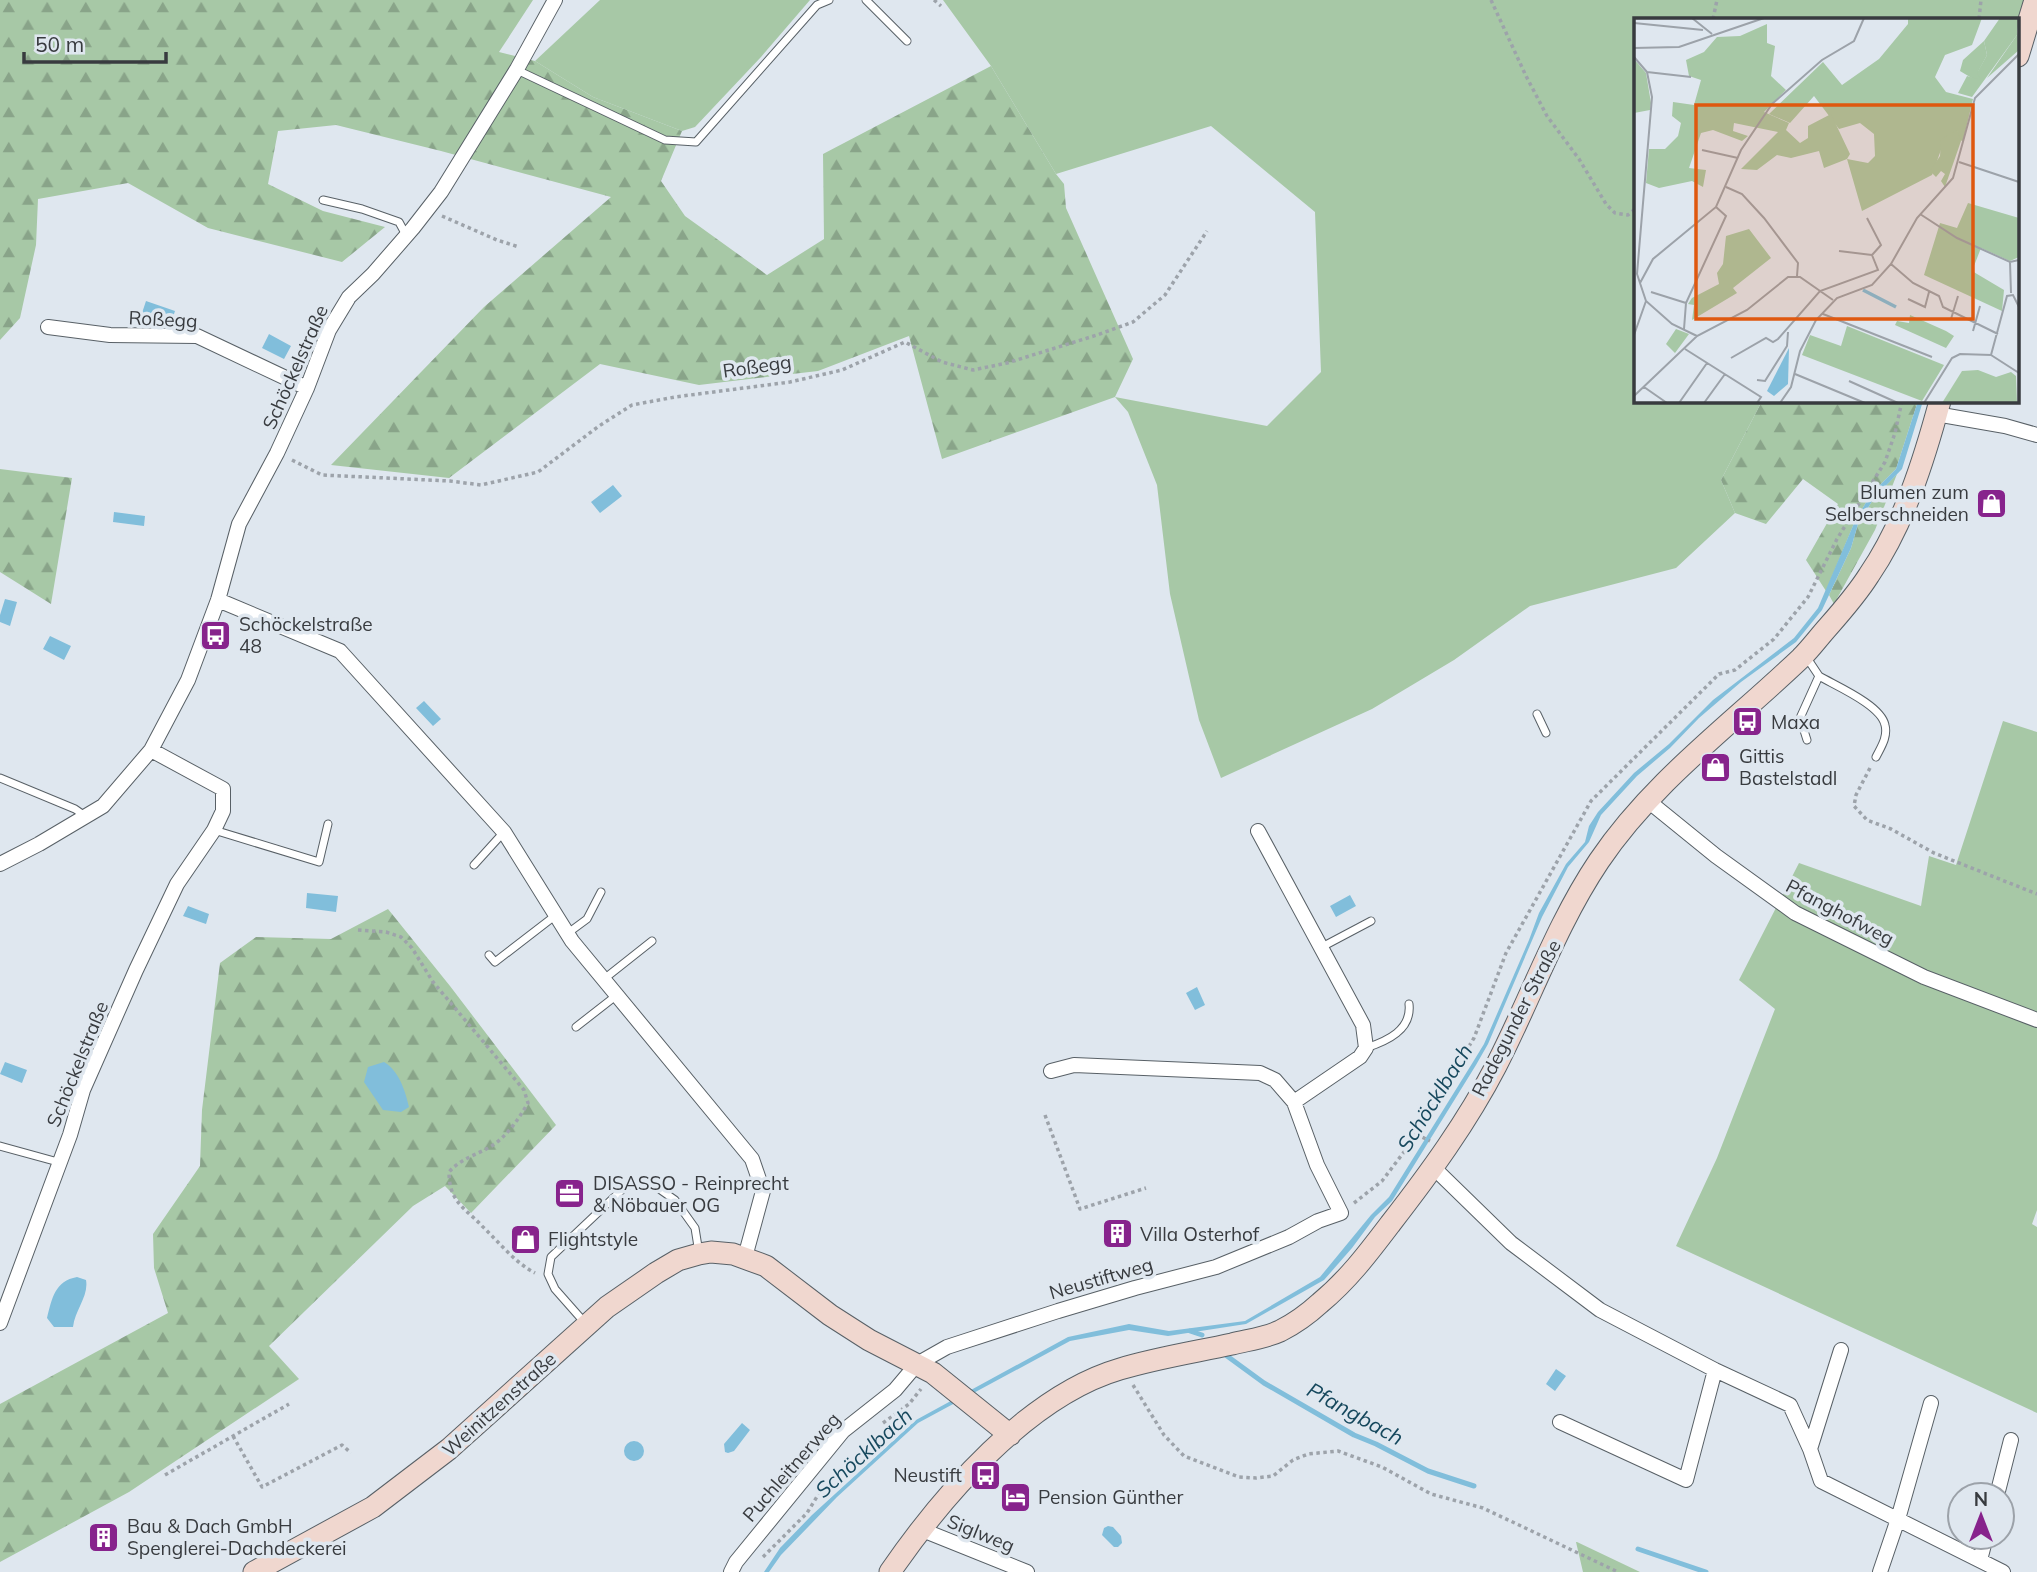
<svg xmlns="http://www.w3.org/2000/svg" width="2037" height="1572" viewBox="0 0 2037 1572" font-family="Mulish,sans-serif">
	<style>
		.green { fill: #a7c8a6 }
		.forest { fill: url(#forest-firs) }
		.water { fill: #81bedb }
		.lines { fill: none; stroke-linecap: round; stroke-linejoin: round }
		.stream { stroke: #81bedb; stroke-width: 5 }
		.service-casing { stroke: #586066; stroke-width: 9 }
		.minor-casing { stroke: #586066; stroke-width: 16 }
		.secondary-casing { stroke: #586066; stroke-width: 23 }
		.path { stroke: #9da3aa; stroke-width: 3.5; stroke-dasharray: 3.5 3.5; stroke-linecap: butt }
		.service { stroke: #fff; stroke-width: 7 }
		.minor { stroke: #fff; stroke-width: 14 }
		.secondary { stroke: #f0d7cf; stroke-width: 21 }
		.labels { text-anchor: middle; stroke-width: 7; stroke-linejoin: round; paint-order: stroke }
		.street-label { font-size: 19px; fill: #383b3f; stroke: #dfe7ef }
		.poi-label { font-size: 19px; fill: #383b3f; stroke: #dfe7ef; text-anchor: start }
		.water-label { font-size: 21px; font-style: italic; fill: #16485d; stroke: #dfe7ef }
		.inset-river { fill: none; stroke: #81bedb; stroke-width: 3.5 }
		.inset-road { fill: none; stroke: #9ca2a9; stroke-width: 2 }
		.view { fill: #df580f; fill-opacity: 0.15; stroke: #df580f; stroke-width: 3.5 }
		.inset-edge { fill: none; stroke: #383b3f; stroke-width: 3.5 }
	</style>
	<defs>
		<pattern id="forest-firs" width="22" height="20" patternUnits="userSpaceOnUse" patternTransform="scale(1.75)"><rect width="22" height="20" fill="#a7c8a6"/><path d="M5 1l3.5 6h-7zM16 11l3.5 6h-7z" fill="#89a489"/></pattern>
	</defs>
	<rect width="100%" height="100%" fill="#dfe7ef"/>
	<!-- green -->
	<path class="green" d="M600,0h210l-49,57 -66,70 -13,4 -89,-34 -58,-36z
		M943,0h1087l-12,48v-29h-382v382h126l-41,79 14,33 -59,55 -146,38 -76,54 -82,49 -151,69 -22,-58 -29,-126 -13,-109 -29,-73 -13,-15 152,29 54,-54 -6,-160 -104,-86 -155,48 -65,-108z
		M2003,721l34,11v478l-5,14 5,3v186l-361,-167 41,-88 58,-149 -36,-29 60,-117 122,43 8,-50 27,9z
		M1576,1542h1l63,30h-57z"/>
	<!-- forest -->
	<path class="forest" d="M0,0h533l-34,52 36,9 58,36 89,34 -21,50 24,35 82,59 57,-36 -1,-85 168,-88 65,108 8,10 2,24 67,151 -18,38 -173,62 -33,-123 -91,35 -119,14 -99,-21 -151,114 -118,-13 153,-158 127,-110 -170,-46 -105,-26 -58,6 -10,53 55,27 62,16 -43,35 -134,-34 -80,-45 -90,16 -2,46 -16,73 -20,22z
		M1762,401h156l-22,68 -25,25 -16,27 -29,70 -20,-31 32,-56 -35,-25 -37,45 -31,-11 -14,-33z
		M0,469l72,9 -21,126 -51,-32z
		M1897,474l-22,56 -41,74 -5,-9 22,-47 7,-24 16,-26z
		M388,909l62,77 106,139 -85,88 -26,-27 -32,20 -144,140 30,33 -170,113 -129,70v-158l168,-91 -14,-45 -1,-34 47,-68 2,-56 18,-147 36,-26 75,2z"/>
	<!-- water -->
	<path class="water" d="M146,301l29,10 -4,12 -29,-10z
		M269,334l22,12 -7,13 -22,-11z
		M1918,401h5l-21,68 -28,29 -16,26 -7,24 -29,62 -26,32 -55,40 -42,36 -29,30 -33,28 -36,39 -12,27 -21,25 -26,50 -54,127 -12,21 -84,136 -17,16 -23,31 -28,32 -78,44 -78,12 -39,-6 -59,11 -152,82 -81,74 -56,58 -12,17h-5l16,-24 32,-33 104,-95 152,-83 61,-13 40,7 76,-10 75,-44 51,-62 18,-18 84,-135 11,-18 45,-104 10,-27 27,-49 19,-22 4,-16 9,-14 36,-39 35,-29 44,-44 81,-62 24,-30 37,-87 16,-27 25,-25z
		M613,485l9,11 -22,17 -9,-11z
		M114,512l31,4 -1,10 -31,-4z
		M5,599l12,3 -7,24 -10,-4v-7z
		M50,636l21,10 -7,14 -21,-11z
		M424,701l17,18 -8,7 -17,-18z
		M307,893l31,3 -2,16 -30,-4z
		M1350,895l6,11 -20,11 -6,-11z
		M188,906l21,8 -3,10 -23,-8z
		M1197,987l8,18 -10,5 -9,-17z
		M5,1062l22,8 -5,13 -22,-9z
		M384,1062c15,9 21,28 25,45l-8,5 -18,-2 -19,-28 4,-15z
		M77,1277l9,3c3,16 -11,30 -13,47h-19l-7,-9c5,-20 8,-37 30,-41z
		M1556,1369l10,7 -11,15 -9,-7z
		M742,1423l8,7 -16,21 -6,2 -3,-1 -1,-8z
		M624 1451a10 10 0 1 1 20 0a10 10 0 1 1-20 0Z
		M1108,1526l5,1 8,9 1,7 -4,4h-4l-12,-12 2,-7z"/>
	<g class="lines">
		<!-- stream -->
		<path class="stream" d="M1190,1331l12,4
			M1227,1356l37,27 90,52 22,9 52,27 46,15
			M1638,1549l68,23"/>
		<defs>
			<path id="service" d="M866,0l41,41
				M517,70l148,70 31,2 121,-137 12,-5
				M323,200l39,9 37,13 7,13
				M1807,658l12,18 -19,42 7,22
				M1819,676c17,10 62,29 66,49 3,12 -4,22 -9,32
				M1537,714l9,19
				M0,778l75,31 10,7
				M214,830l105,32 9,-38
				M474,865l29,-32
				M568,933l19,-14 14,-27
				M1320,948l51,-27
				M489,955l6,7 61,-47
				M604,979l48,-38
				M576,1027l41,-32
				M1366,1048c21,-7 46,-18 43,-44
				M0,1146l58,16
				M585,1323l-30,-34 -7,-15 3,-17 75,-71 10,-3 19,3 20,14 20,28 4,25"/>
			<path id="minor" d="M48,327l62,8 87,1 110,52
				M1936,414l69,12 32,9
				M218,600l122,51 164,181 68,109 180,218 11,32 -18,66
				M1647,800l69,56 79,57 129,64 113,43
				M0,864l39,-20 64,-38 48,-56 37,-70 30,-80 21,-76 38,-71 30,-65 22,-58 20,-33 24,-23 40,-46 28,-36 76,-123 38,-69
				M1051,1071l23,-6 186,8 15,7 19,22
				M1434,1168l77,75 89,67 115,60 75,35 20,44 11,32 182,91
				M0,1323l70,-188 13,-45 53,-120 41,-86 37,-54 9,-19v-22l-72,-39
				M1560,1422l126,58 29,-110
				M1810,1449l31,-99
				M1997,1495l14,-55
				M920,1529l107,43
				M1980,1560l6,-23
				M731,1572l5,-10 107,-131 52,-41 22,-26 30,-17 111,-36 77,-23 81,-21 73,-30 29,-16 23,-8 -24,-48 -23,-63 66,-45 6,-9 -3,-23 -105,-194
				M1880,1572l18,-53 33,-116"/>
			<path id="secondary" d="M2018,56l17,-56
				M254,1572l119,-65 76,-58 158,-142 49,-34 22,-13 21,-6 12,-2 22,2 33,12 64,49 39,25 64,33 77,62
				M890,1572c53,-77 138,-176 230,-203 36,-11 75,-17 112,-25 16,-4 33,-6 48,-13 14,-7 28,-17 40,-28 28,-23 49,-51 71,-80 38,-49 76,-101 105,-157 35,-68 60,-141 103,-205 54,-80 133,-137 202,-203 10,-10 18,-21 27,-31 15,-17 29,-33 41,-52 35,-51 55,-115 71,-174"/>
		</defs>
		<!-- service casing -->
		<use href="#service" class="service-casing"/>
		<!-- minor casing -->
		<use href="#minor" class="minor-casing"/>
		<!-- secondary casing -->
		<use href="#secondary" class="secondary-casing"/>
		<!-- path -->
		<path class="path" d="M934,0l7,6
			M1491,0l35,76 21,40 32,43 27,45 9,9 13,2 8,-7
			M1713,19l4,-19
			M1979,19l2,-19
			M442,216l55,24 22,7
			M292,460l30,15 128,6 31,4 57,-13 61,-46 33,-21 43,-8 115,-15 52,-12 63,-28 37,20 31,8 34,-7 90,-28 36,-13 32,-27 42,-64
			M1870,768l-14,27 -2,11 13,14 24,9 43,24 103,41
			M358,930l28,2 15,5 11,11 21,34 91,108 4,13c-9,15 -18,29 -32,40 -15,11 -34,14 -47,29 0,7 1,15 4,22 7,14 19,21 29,32 17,16 32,36 53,47
			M1045,1115l35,94 66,-21
			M1416,1134l14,7
			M1354,1203l28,-22 28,-37 64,-106 32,-85 85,-152 128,-127 16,-4 39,-31 34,-42 29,-58 48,-77 10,-29 7,-32
			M1133,1385l31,50 20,21 55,21 17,1 17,-2 20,-16 15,-6 30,-3 44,16 49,27 52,14 135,64
			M883,1423l26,-19 12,-15
			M233,1436l29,51 80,-42 9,8
			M165,1475l124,-71
			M763,1557l44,-44 22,-36"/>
		<!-- service -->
		<use href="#service" class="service"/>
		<!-- minor -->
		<use href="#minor" class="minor"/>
		<!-- secondary -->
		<use href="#secondary" class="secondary"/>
	</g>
	<!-- icons -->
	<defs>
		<symbol id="shop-square" viewBox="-11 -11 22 22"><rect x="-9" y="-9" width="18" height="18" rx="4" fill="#87238c" stroke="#dfe7ef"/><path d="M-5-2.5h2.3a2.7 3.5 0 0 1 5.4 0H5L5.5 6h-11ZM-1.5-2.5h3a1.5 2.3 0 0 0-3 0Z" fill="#fff"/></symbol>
		<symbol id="bus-square" viewBox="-11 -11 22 22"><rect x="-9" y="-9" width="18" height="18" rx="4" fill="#87238c" stroke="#dfe7ef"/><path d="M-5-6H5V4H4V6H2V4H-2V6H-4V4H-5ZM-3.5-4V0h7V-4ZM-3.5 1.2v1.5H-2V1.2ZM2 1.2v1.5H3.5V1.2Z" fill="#fff"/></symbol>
		<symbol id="office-square" viewBox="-11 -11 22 22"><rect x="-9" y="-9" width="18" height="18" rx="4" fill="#87238c" stroke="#dfe7ef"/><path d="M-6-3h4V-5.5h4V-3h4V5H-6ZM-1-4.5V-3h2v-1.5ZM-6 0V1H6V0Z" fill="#fff"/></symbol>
		<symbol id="building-square" viewBox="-11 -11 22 22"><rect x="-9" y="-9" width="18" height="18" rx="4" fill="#87238c" stroke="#dfe7ef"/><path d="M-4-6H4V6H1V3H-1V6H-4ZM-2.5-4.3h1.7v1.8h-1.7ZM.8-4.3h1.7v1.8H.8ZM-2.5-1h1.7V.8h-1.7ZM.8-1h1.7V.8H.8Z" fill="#fff"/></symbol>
		<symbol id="hotel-square" viewBox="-11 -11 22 22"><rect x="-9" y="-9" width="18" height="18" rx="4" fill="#87238c" stroke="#dfe7ef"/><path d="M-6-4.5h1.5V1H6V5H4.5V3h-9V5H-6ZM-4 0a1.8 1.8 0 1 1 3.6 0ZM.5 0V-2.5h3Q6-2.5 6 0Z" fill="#fff"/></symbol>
	</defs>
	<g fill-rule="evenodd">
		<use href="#shop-square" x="1974" y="486" width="35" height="35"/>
		<use href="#bus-square" x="198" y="618" width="35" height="35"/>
		<use href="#bus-square" x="1730" y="704" width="35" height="35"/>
		<use href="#shop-square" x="1698" y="750" width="35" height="35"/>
		<use href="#office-square" x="552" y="1176" width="35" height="35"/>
		<use href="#building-square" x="1100" y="1216" width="35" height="35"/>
		<use href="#shop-square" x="508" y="1222" width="35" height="35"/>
		<use href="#bus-square" x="968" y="1458" width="35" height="35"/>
		<use href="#hotel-square" x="998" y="1480" width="35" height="35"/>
		<use href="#building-square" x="86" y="1520" width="35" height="35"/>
	</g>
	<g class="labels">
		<!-- street labels -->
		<g class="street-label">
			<text transform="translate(163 319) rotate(3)" y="7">Roßegg</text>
			<text transform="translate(757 366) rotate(-8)" y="7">Roßegg</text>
			<text transform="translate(295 367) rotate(-66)" y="7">Schöckelstraße</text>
			<text transform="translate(1840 912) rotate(28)" y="7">Pfanghofweg</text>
			<text transform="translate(1516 1018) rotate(-63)" y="7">Radegunder Straße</text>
			<text transform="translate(77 1064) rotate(-68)" y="7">Schöckelstraße</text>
			<text transform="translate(1101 1278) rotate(-16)" y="7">Neustiftweg</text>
			<text transform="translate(499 1404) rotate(-42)" y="7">Weinitzenstraße</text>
			<text transform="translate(791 1467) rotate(-49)" y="7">Puchleitnerweg</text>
			<text transform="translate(981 1533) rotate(22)" y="7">Siglweg</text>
		</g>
		<!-- poi labels -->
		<g class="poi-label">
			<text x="1969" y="499" text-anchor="end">Blumen zum<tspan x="1969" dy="22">Selberschneiden</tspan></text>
			<text x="239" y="631">Schöckelstraße<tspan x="239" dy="22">48</tspan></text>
			<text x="1771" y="729">Maxa</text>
			<text x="1739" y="763">Gittis<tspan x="1739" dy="22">Bastelstadl</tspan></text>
			<text x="593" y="1190">DISASSO - Reinprecht<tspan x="593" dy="22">&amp; Nöbauer OG</tspan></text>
			<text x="1140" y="1241">Villa Osterhof</text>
			<text x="548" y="1246">Flightstyle</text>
			<text x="962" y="1482" text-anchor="end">Neustift</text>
			<text x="1038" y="1504">Pension Günther</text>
			<text x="127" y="1533">Bau &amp; Dach GmbH<tspan x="127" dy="22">Spenglerei-Dachdeckerei</tspan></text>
		</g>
		<!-- water labels -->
		<g class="water-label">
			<text transform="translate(1435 1098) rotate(-58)" y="7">Schöcklbach</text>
			<text transform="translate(1355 1414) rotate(29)" y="7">Pfangbach</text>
			<text transform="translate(864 1453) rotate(-42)" y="7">Schöcklbach</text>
		</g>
	</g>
	<!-- overview -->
	<g transform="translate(1634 18)">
		<rect width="385" height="385" fill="#dfe7ef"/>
		<path d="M274,0h74l-10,27 -27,10 -10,22 11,15 27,7 -10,42 -5,-1 -1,-9 -15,16 -10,28 -70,36 -15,-52 21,4 7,-7 -1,-22 -14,-11 -21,6 -25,-33 -24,27 -21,-9 54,-52 19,23 37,-26 29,-35zM385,10v22l-32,28 30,-43zM350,23l3,14 -9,17 4,6 -2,5 -20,-12 3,-11zM0,41l12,14 5,30 -1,7 -16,3zM334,185l51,15v39l-9,4 -29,-13 -9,23 32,19 -2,21 -78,-36 16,-52 17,5zM276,297l36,16 8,5 -8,12 -51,-23 2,-4 12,2zM213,308l97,39 -22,36 -120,-46 8,-20 31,11zM42,311l13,5 -14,19 -9,-9z" fill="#a7c8a6"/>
		<path d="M366,0h19l-2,17 -45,62 -14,-4 9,-17 14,4 -4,-7 10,-18 -3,-14zM133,6v19l8,3 -4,30 15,14 -22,22 25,11 -3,7 14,13 8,-5v-12l23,-12 19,40 -3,5 -23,9 -5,-17 -28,7 -14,-3 -20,15 -16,-1 37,-37 -44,-9 -1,8 15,5 -6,5 -29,-11 -12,3 -12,35 17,2 -3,17 -11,-6 -33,7 -13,-5 3,-34h16l13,-13 3,-13 -9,-7 1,-14 21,3 7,-25 -12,-4 -3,-16 18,-8 13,-15 23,-1zM323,112l4,11 -16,46 -4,-6 4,-7 -4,-3 -5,6 -6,-6 10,-15 1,-17zM115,211l22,29 -38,30 4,5 -45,27 2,-15 -6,-1 4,-6 27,-14 -2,-11 6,-9 3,-28zM344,352l18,7 15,-5 5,4 1,27h-75l20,-32z" fill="#a7c8a6"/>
		<path d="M155,330l-1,36 -14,12 -7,-5z" fill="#81bedb"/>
		<path class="inset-river" d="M229,272l33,17"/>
		<path class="inset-road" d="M58,0l20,16M0,5l69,7M0,30l45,-1 85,-29M0,39l13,15 5,25 -15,177 9,27 26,23 25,12M13,54l44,5M68,132l36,8M325,144l60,20M92,169l16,7 22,24 34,45 -1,13M286,196l37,24 53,24 9,-2M205,233l33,4M376,244l1,31M257,246l22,19 26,13 4,11 55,27M6,265l13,-24 63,-52 25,-57 31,-46 50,-44 32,-19 10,-23M17,274l35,11M274,281l17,8 4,-15M189,296l109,43M317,301l7,-23M50,311l2,-26 40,-87 -10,-9M339,313l7,-25M0,317l12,-34M51,331l76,48 -4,6M357,337l28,18M97,340l35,-20 7,4 5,-3 42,-48 58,-21 -6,-15 9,-10 -14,-27M161,356l70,29M123,362l8,1 22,-35 1,-14M215,363l49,22M10,369l23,16M0,378l63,-60 50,-26 41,-33h12l33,23M45,385l28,-40M70,385l21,-29M146,385l11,-16 9,-36 16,-31 21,-22 35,-13 19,-21 26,-46 36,-40 22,-80 44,-44M290,385l28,-45 8,-4 31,1 16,-59 6,-1 6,12"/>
		<path class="view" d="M62,87h277v214h-277z"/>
		<rect width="385" height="385" class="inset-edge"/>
	</g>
	<!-- north arrow -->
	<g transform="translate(1981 1516)"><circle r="33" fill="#dfe7ef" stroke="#9ca2a9" stroke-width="2"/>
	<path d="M0-5L12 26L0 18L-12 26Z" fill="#87238c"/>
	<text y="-10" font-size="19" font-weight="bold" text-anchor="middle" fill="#383b3f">N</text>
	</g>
	<!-- scale -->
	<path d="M24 52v10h142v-10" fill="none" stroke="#383b3f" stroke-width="3.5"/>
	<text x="35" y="52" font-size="21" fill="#383b3f" stroke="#dfe7ef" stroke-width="5" paint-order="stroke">50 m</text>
</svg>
